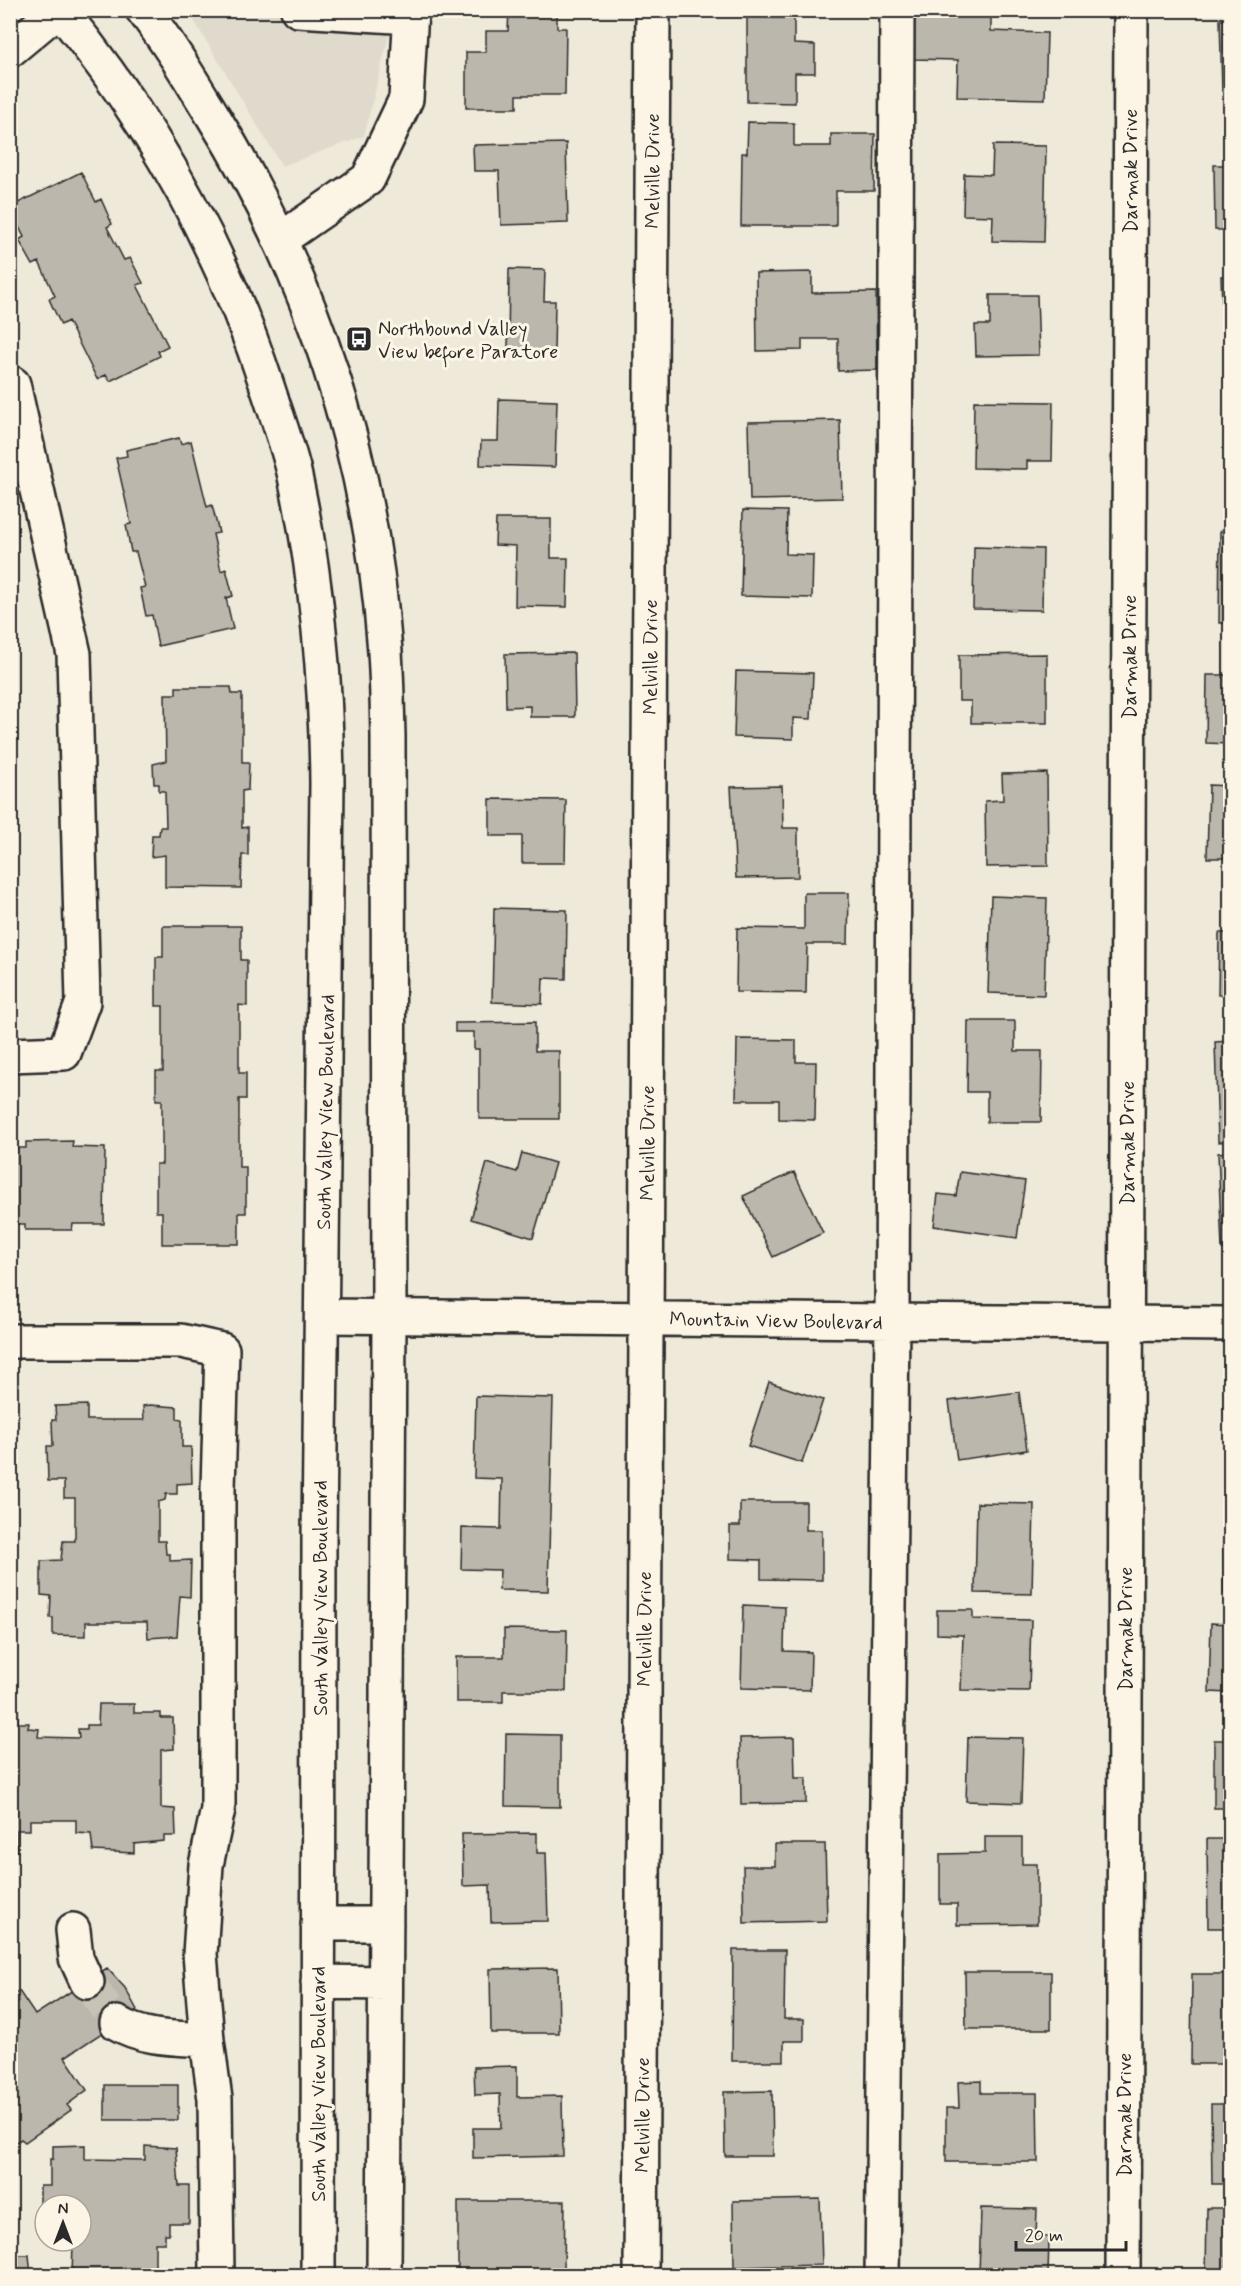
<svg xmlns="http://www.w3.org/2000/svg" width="1241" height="2286" viewBox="0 0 1241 2286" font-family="Mynerve,sans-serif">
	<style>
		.built { fill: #e0dacc }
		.building { fill: #bcb7ac; stroke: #2b2b2b; stroke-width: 1.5 }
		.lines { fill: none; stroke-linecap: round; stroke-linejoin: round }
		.minor-tunnel { stroke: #c8c3b7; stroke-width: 33; stroke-dasharray: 33 16; stroke-linecap: butt }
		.minor-casing { stroke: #2b2b2b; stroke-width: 38 }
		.major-casing { stroke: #2b2b2b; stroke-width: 38 }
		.minor { stroke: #fcf5e5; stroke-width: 33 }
		.major { stroke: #fcf5e5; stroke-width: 33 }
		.labels { text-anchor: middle; stroke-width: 6; stroke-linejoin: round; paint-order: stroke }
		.street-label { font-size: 20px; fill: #2b2b2b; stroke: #fcf5e5 }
		.poi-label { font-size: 20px; fill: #2b2b2b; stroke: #fcf5e5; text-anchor: start }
	</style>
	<rect width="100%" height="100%" fill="#efe9da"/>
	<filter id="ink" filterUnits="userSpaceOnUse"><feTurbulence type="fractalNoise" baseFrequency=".0167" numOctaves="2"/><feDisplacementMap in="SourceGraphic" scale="12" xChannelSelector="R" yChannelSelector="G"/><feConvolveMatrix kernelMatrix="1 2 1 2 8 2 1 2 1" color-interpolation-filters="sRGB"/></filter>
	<g filter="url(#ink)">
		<!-- built -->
		<path class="built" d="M188,11h207l-31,125 -82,30z"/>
		<!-- building -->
		<path class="building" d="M509,10h48v18h9l-1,67h-48v13h-51v-56h20v-21h22z
			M913,10l78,1v20l56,2 -2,66 -88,-2 1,-37 -46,-1z
			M747,17l47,1v26l21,1v28h-20v30l-48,-1z
			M1220,20h10v70l-8,1z
			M748,122l46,1v23h37v-12h44l-1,57h-38v35h-95l1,-73h5z
			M566,143l2,80 -67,2 -2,-54h-25l-1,-26z
			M993,145l53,1 -2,96 -52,-1 1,-25 -30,-1 1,-41 28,1z
			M1214,165h16v65h-15z
			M81,172l15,30 5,-3 11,25 -5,3 17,33 6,-2 13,25 -6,2 31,61 -10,5 2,5 -50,25 -4,-6 -9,4 -29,-58 -7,4 -12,-26 6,-3 -16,-34 -6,3 -14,-25 5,-3 -14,-28v-2z
			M509,269l36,1 -1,31h11l-1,51 -46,-1z
			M812,272v21l64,-1 1,78 -39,1v-32h-36v11l-45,1 -1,-78z
			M1221,276h9v56h-7z
			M990,295h47l2,60 -63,1 -1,-31h15z
			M499,399l58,2 -2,66 -75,-2 1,-24h17z
			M974,401l79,1 -1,59h-25v8l-54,-1z
			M840,420l2,78 -92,2 -2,-78z
			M1229,427h1v48z
			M179,438l2,6 10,-3 16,66 5,-2 7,28 -6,1 8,37 5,-2 7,27 -7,2 7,31 -75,17 -6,-31 -6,1 -6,-28 5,-1 -9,-35h-5l-5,-27 5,-1 -15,-66 11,-2 -1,-6z
			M743,510l44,1 -1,43 27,1 -1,43 -71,-2z
			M496,519h55v39h17l-1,49 -52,-1 1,-60 -21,-1z
			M1220,531h10v92h-11z
			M974,547l69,2 -1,61 -69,-1z
			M574,653l1,64h-45v-11l-24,1 -1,-53z
			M1047,654v69h-76v-22h-12v-46z
			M736,671l77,2 -2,46 -18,-1v21l-59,-2z
			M1207,675h23v69l-24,-1z
			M176,687h55l1,7h10v68h7l-1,28 -6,1v37l6,-1v28h-6l-1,33 -76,-1v-32l-14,2 1,-22h7l1,-8h6l-1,-36h-6v-7h-5l-1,-20 13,-3 -1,-67h11z
			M1047,773l1,93 -62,1 -1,-66 18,-1 -1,-26z
			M1209,785l21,1v72h-23z
			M782,786l1,42h15v49l-62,1 -5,-91z
			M490,799l76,1 -1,63h-43v-27h-32z
			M804,893h45l-1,51h-41l-1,49 -70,-1 1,-64 67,1z
			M991,896l56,2 -3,97 -56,-2z
			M494,908l73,2 -1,69 -23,-1 -1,26 -50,-2z
			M163,926h78v34h6v46l-8,-1v68h7v26h-7v68h7v46h-7v31h-77v-32h-6v-48h6v-64h-6v-29h7v-65h-7v-49h7z
			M1219,933h11v62h-12z
			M968,1021h47v30h27l-1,71h-54v-30h-20z
			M535,1022v29h24v68h-80v-70h-5v-17h-19v-9z
			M737,1039l59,1v22h20l-1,58 -36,-1v-19h-43z
			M1230,1041v100l-12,1 -3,-100z
			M73,1141l-1,6 33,1 -1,76h-31l-1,6h-47v-6h-15v-76h16v-6z
			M1230,1152v97h-8l-4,-96z
			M522,1153l33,10 -22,75 -62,-19 16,-56 30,9z
			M794,1172l29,61 -50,24 -30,-61z
			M960,1172l65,9 -8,57 -83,-12 4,-32 18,2z
			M769,1382l54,18 -21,63 -54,-17z
			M1019,1392l8,58 -70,10 -8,-59z
			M476,1396l77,2 -5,193 -49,-1 1,-20 -39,-1 1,-41 39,1 1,-50 -28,-1z
			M1230,1400v47h-5z
			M87,1405v15h57l-1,-14 7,-1 27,2v12l5,1v27h9l1,36 -15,1v10h-11l-1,6 -7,2v39h7l1,13h4v7l21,-1 -1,37 -10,-1 -3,40 -29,2 -1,-16h-61v14l-33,-1v-17h-3l1,-22 -10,-1v-34l20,-1 2,-19h12v-43h-11v-17h-16l-1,-35h6l-1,-26h4l-1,-14z
			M740,1502h66v28h16v50l-61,-1v-19l-31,-1v-33h10z
			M977,1503l57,1 -2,90 -57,-1z
			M1223,1506h7v88h-6z
			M743,1605l42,2 -1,44 27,1 -1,38 -69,-2z
			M937,1610h36v9l58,1 -2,71 -68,-1 2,-55 -26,-1z
			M1211,1623l19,1v69l-21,-1z
			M504,1629l63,1 -1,61h-63v11h-47v-45h48z
			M10,1702h8v21h11l-1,5 11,1 -1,8 41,1 -1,-9h9v-4h11l1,-21h35v9h27v5h12l1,31 -13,1v58l14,1 1,27h-12v5l-30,3v9l-41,-2 -2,-17 -15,-1v-13h-46v10h-13v21l-7,1z
			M506,1734l54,1v72l-55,-1z
			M794,1737l1,41h11v25l-65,1 -1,-66z
			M968,1737l55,1 -2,65 -55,-2z
			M1214,1740h16v68h-16z
			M537,1833v20h9l2,68 -57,1 -1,-37 -27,1 -1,-52z
			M985,1837h37v27h15v60l-80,1v-21h-17v-50l45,-1z
			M1207,1839h23v89h-22z
			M775,1844h50l2,77 -83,2 -1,-57h32z
			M733,1950h52l-1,69h20v22h-20v20h-52z
			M107,1968l18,20 12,22 -72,47 22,33 -20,15 4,5 -46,32 -4,-3 -11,7v-149l9,-6 16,24z
			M558,1968l1,65h-68l-1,-64z
			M965,1972h86v57h-85z
			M1192,1974h38v90h-39z
			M517,2066v31l45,-1 1,60 -90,2v-30h28l-1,-34 -25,1 -1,-28z
			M1229,2074h1v110h-18l-1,-80h19z
			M981,2081v12h56l1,69h-92v-54h13l-1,-26z
			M105,2085h73v35h-73z
			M772,2091l1,65h-48l-1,-64z
			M85,2145v14l60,1v-14l31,2 3,38h10v37h-20v11h-4v9h-10v33h-83l1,-34 -9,-1h17v-36h-36v16h-5v-35h10v-27h3v-13z
			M820,2199l2,66 -88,2 -1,-66z
			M458,2201h107l-1,71 -88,-1 -1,5h-50v-3h33z
			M981,2208l56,1 -1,28h13l-1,39h-69z
			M1207,2208h23v68h-24z
			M10,2255h19l2,21h-21z"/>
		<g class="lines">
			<!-- minor-tunnel -->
			<path class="minor-tunnel" d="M87,1982l30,41"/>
			<defs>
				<path id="minor" d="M298,10l113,7
					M10,50l48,-40
					M280,240l88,-61 38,-80 5,-89
					M10,382l3,2 61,270 9,348 -19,51 -54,2
					M322,1316l908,8
					M10,1341h171l41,9 -4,138v321l-12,56 -6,89 7,86 8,59 2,177
					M73,1930l3,28 11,24
					M117,2023c27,16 59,15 90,17
					M641,2276l12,-2266
					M882,2276l10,-955 5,-1311
					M1123,2276l8,-2266"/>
				<path id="major" d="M60,10c92,112 162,239 207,376 9,28 20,57 27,86 23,103 32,206 33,311l-8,755 -1,738
					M143,10c26,33 48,70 70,106 98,158 157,339 171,524 3,31 3,63 4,95l1,581 -5,960
					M318,1924h68
					M318,1982l67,1"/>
			</defs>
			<!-- minor casing -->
			<use href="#minor" class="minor-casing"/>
			<!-- major casing -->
			<use href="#major" class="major-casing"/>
			<!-- minor -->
			<use href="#minor" class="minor"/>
			<!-- major -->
			<use href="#major" class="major"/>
		</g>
	</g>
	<!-- icons -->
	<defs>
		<symbol id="bus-square" viewBox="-11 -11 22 22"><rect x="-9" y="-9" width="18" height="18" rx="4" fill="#2b2b2b" stroke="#fcf5e5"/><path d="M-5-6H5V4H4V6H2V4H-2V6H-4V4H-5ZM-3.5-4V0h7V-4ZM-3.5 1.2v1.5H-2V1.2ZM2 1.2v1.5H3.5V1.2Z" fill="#fff"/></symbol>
	</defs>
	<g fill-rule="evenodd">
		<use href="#bus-square" x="344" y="324" width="30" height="30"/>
	</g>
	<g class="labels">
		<!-- street labels -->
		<g class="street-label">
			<text transform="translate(652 171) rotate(-90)" y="7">Melville Drive</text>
			<text transform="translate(1130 171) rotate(-90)" y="7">Darmak Drive</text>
			<text transform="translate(650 657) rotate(-90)" y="7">Melville Drive</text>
			<text transform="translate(1129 657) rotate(-90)" y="7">Darmak Drive</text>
			<text transform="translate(325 1112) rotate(-89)" y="7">South Valley View Boulevard</text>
			<text transform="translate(647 1143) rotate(-90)" y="7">Melville Drive</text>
			<text transform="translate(1127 1143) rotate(-90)" y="7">Darmak Drive</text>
			<text transform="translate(776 1320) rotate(1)" y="7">Mountain View Boulevard</text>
			<text transform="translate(320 1598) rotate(-90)" y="7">South Valley View Boulevard</text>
			<text transform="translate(644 1629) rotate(-90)" y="7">Melville Drive</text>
			<text transform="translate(1125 1629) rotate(-90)" y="7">Darmak Drive</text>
			<text transform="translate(318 2084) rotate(-90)" y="7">South Valley View Boulevard</text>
			<text transform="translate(642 2115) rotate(-90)" y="7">Melville Drive</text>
			<text transform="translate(1124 2115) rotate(-90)" y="7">Darmak Drive</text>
		</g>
		<!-- poi labels -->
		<g class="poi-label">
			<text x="378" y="335">Northbound Valley<tspan x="378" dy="23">View before Paratore</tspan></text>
		</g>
	</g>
	<!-- margin -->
	<rect width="1241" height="2286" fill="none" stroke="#fcf5e5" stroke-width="36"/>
	<rect x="18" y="18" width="1205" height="2250" fill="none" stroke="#2b2b2b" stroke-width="2" filter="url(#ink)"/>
	<!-- north arrow -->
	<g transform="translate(63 2223)"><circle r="28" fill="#fcf5e5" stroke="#a8a49b" stroke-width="1.5"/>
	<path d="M0-4.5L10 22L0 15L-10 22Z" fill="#2b2b2b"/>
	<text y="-9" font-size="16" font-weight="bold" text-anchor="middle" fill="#2b2b2b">N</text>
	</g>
	<!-- scale -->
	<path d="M1016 2241v9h110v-9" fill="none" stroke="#2b2b2b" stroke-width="3"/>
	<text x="1025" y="2241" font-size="18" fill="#2b2b2b" stroke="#fcf5e5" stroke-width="4.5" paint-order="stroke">20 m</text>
</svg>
